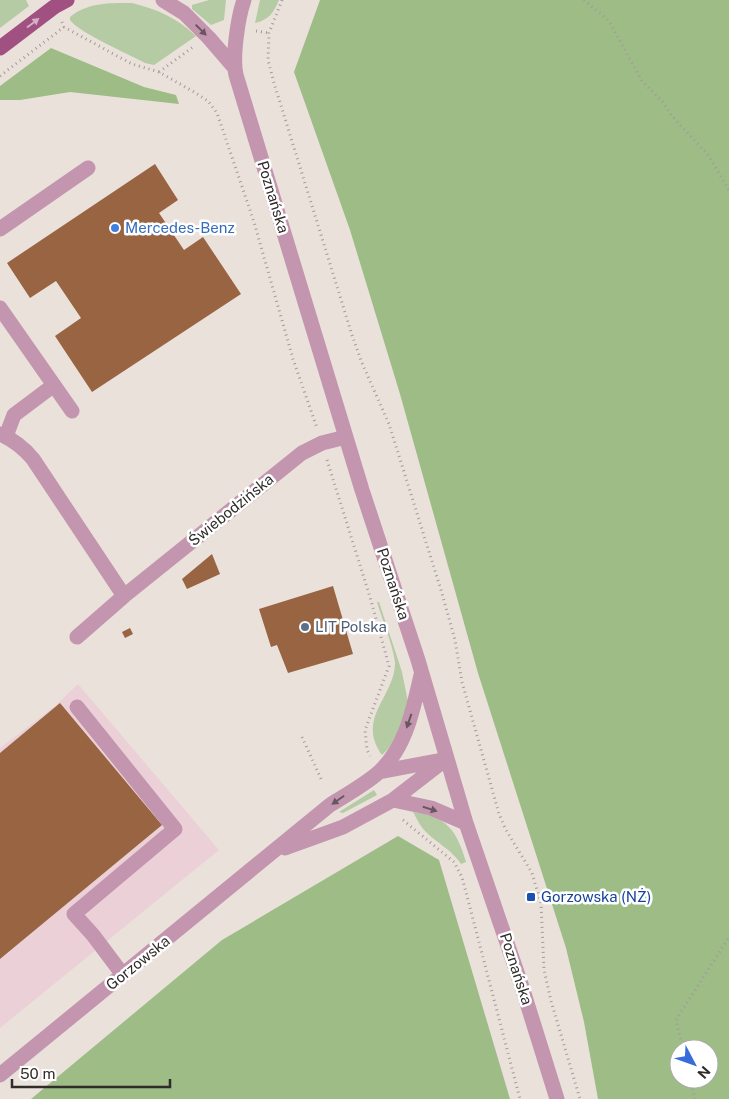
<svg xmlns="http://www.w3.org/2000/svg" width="729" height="1099" viewBox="0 0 729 1099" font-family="'Public Sans',sans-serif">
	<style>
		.industrial { fill: #ebd1d7 }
		.green { fill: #b4cba4 }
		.forest { fill: #9dbc86; fill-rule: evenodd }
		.building { fill: #986442 }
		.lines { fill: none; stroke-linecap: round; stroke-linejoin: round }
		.path { stroke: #a29b97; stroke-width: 3; stroke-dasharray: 1 4; stroke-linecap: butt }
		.minor { stroke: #c395ae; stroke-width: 15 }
		.major { stroke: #a15181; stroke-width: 15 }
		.oneway { fill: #d5b1c6 }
		.oneway2 { fill: #6a565f }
		.shop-dot { fill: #3f7fe0; stroke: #fff; stroke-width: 2 }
		.service-dot { fill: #5c6f8a; stroke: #fff; stroke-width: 2 }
		.transit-dot { fill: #1a4fb4; stroke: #fff; stroke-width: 2 }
		.labels { text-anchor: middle; stroke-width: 5; stroke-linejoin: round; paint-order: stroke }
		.street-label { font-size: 15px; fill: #2f2c2a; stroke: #fff }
		.shop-label { font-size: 15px; fill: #366cbe; stroke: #fff; text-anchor: start }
		.service-label { font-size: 15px; fill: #4e5e75; stroke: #fff; text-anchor: start }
		.transit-label { font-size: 15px; fill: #164399; stroke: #fff; text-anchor: start }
	</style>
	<rect width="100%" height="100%" fill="#eae1db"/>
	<!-- industrial -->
	<path class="industrial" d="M78,684l141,166 -219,178v-280l54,-41z"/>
	<!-- green -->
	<path class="green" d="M0,0h26l3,6 -29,22z
		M209,0h17l-2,20 -13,5 -19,-16v-4z
		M260,0h19c-5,12 -10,20 -24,23z
		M132,3c25,6 45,15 64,33l-42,29 -9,-2c-15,-8 -67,-31 -75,-43v-3c18,-15 41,-14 62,-14z
		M377,602h2l23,70 6,30 -4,21 -15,25 -7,7c-26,-36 11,-57 13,-90 1,-12 -14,-49 -18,-63z
		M374,790l3,5 -34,18 -4,-1z
		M413,812c34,4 44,19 53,50l-5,2c-9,-14 -24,-21 -35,-32 -6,-6 -9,-13 -13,-20z"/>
	<!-- forest -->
	<path class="forest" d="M320,0h409v1099h-131l-14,-77 -18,-74 -88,-275 -78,-279 -50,-164 -56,-158zM679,1049h30v30h-30z
		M51,48l93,39 32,8 3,9 -109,-12 -50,8h-20v-14z
		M398,836l41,24 71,239h-479l191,-159z"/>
	<!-- building -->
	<path class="building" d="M155,164l23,36 -19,13 25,37 19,-13 38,57 -149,98 -37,-56 26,-18 -25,-37 -26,17 -23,-35z
		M212,554l8,20 -33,15 -5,-10z
		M333,586l20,68 -65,19 -11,-28 -6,2 -12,-38z
		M130,628l3,6 -8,4 -3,-6z
		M60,703l102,122 -162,134v-206z"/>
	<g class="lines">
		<!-- path -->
		<path class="path" d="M282,0l-13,33 -1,27 6,23 78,252 10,28 27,61 52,166 14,50 7,42 37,132 7,16 26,43 9,30 3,67 7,31 29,98
			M584,0l25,21 33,60 22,22 7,12 37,40 21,35
			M62,22l2,5 68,37 27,8 35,20 14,9 9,12 37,109 39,137 24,69
			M256,31l13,2
			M159,72l34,-25
			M0,76l64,-49
			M327,460l43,137 19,69 -24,64 2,20 3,6
			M302,737l20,44
			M403,820l51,42 8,15 58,222
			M683,1049l-7,-29 53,-83
			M690,1079l5,20"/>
		<!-- minor -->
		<path class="minor" d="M163,0l21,13 25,25 25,29
			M244,0c-6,17 -12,57 -8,75l126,415 56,170 48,163 56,164 35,112
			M0,229l88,-61
			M0,308l72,103
			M0,434c14,6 23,13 33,25l91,137
			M6,436l8,-21 40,-30
			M77,637l47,-41 178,-143 20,-10 24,-6
			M77,707l98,122 -101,85 19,21 30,40
			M379,772l63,-12
			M393,800l38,8 35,15
			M285,848l58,-21 50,-27 53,-41
			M0,1075l330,-270c16,-10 34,-20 48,-32 28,-25 35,-63 43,-98"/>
		<!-- major -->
		<path class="major" d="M0,48l54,-41 13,-7"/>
	</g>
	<!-- one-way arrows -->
	<defs><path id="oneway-solid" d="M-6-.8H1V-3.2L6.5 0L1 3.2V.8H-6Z" transform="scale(1.25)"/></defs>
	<use class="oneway" href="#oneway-solid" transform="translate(33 23) rotate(-37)"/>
	<g class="oneway2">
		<use href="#oneway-solid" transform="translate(201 30) rotate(45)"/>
		<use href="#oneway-solid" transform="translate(409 721) rotate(109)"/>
		<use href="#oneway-solid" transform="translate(338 800) rotate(145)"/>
		<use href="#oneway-solid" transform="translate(430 809) rotate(17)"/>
	</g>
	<!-- markers -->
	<circle class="shop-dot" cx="115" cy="228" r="5"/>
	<circle class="service-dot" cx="305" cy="627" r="5"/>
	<rect class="transit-dot" x="526" y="892" width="10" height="10" rx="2.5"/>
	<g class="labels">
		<!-- street labels -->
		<g class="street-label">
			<text transform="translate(273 197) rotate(73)" y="5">Poznańska</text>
			<text transform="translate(231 510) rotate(-39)" y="5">Świebodzińska</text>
			<text transform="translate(393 584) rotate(72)" y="5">Poznańska</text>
			<text transform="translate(138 963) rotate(-39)" y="5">Gorzowska</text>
			<text transform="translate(516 969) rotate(72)" y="5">Poznańska</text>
		</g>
		<!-- shop labels -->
		<g class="shop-label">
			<text x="125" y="233">Mercedes-Benz</text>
		</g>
		<!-- service labels -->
		<g class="service-label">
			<text x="315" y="632">LIT Polska</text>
		</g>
		<!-- transit labels -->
		<g class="transit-label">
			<text x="541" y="902">Gorzowska (NŻ)</text>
		</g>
	</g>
	<!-- north arrow -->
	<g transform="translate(694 1064) rotate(131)"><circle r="24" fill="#ffffff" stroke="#acabaa"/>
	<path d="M0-4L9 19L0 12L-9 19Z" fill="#386cdb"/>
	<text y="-8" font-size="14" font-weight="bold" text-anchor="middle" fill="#2f2c2a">N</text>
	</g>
	<!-- scale -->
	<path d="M12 1079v8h158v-8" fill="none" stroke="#2f2c2a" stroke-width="2.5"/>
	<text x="20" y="1079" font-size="15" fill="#2f2c2a" stroke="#ffffff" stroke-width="4" paint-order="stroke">50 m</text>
</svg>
